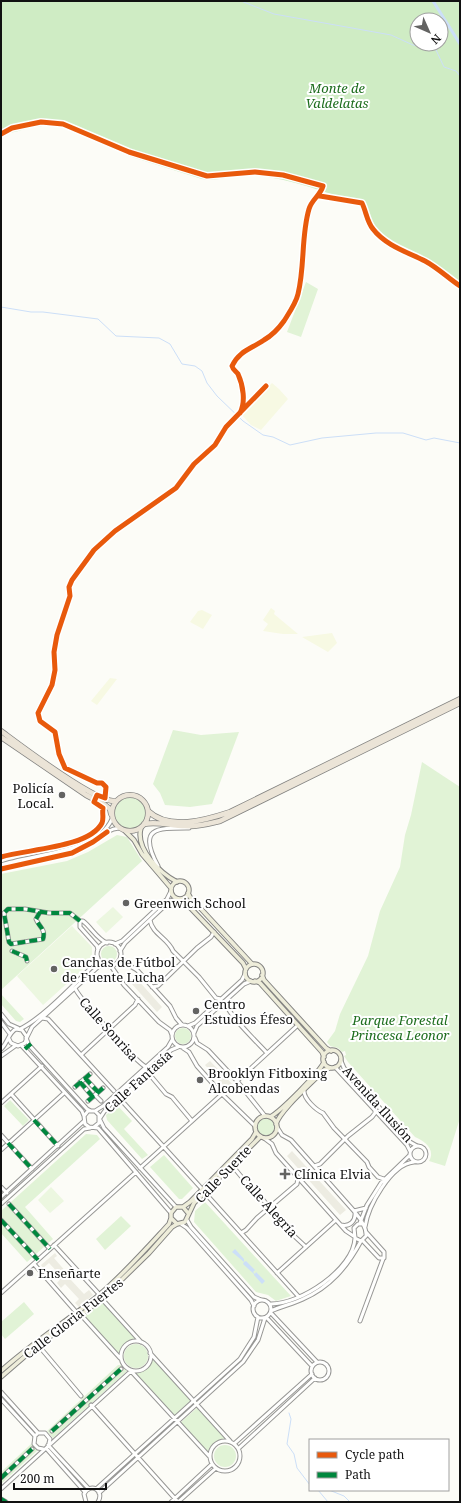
<svg xmlns="http://www.w3.org/2000/svg" width="461" height="1503" viewBox="0 0 461 1503" font-family="'Noto Serif',serif">
	<style>
		.farmland { fill: #f7f9e3 }
		.green { fill: #e1f3d6 }
		.forest { fill: #cfecc4; fill-rule: evenodd }
		.pitch { fill: #ecf7e0 }
		.plaza { fill: #edece2 }
		.water { fill: #ccdff8 }
		.lines { fill: none; stroke-linecap: round; stroke-linejoin: round }
		.stream { stroke: #ccdff8; stroke-width: 1 }
		.canal { stroke: #ccdff8; stroke-width: 3 }
		.minor-casing { stroke: #979795; stroke-width: 5 }
		.major-casing { stroke: #848482; stroke-width: 5.5 }
		.highway-casing { stroke: #848482; stroke-width: 6 }
		.minor { stroke: #fffffe; stroke-width: 3 }
		.major { stroke: #eeedda; stroke-width: 3.5 }
		.highway { stroke: #ebe4d7; stroke-width: 4.5 }
		.quiet { stroke: #00873e; stroke-width: 4; stroke-dasharray: 8 4; stroke-linecap: butt }
		.cycleway-casing { stroke: #fff; stroke-width: 8 }
		.cycleway { stroke: #e8590c; stroke-width: 5 }
		.poi-dot { fill: #636362; stroke: #fff; stroke-width: 1.5 }
		.labels { text-anchor: middle; stroke-width: 4; stroke-linejoin: round; paint-order: stroke }
		.park-label { font-size: 13px; font-style: italic; fill: #1d6d1d; stroke: #fff }
		.poi-label { font-size: 13px; fill: #111; stroke: #fff; text-anchor: start }
		.street-label { font-size: 13px; fill: #111; stroke: #fff }
	</style>
	<rect width="100%" height="100%" fill="#fcfcf7"/>
	<!-- farmland -->
	<path class="farmland" d="M272,383l7,6 9,10 -27,31 -10,-5 -10,-11z
		M271,608l4,3 -1,3 24,20h-15l-20,-3 5,-7 -5,-4z
		M202,610l10,5 -9,14 -13,-7 8,-11z
		M332,633l5,10 -9,9 -26,-15z
		M110,678l7,1 -20,26 -6,-4z"/>
	<!-- green -->
	<path class="green" d="M306,282l12,7 -17,48 -14,-5z
		M173,730l28,5 38,-3 -27,72 -22,3 -25,-2 -5,-12 -7,-9z
		M422,762l38,25v331l-15,48 -16,-5c7,-12 -5,-20 -14,-24l-67,-75 -4,-6 2,-1 -1,-4 -3,1 -4,-4 -8,-2 -3,-4 8,-11 5,-17 28,-58 12,-45 20,-44 5,-32 6,-20z
		M114 813a16 16 0 1 1 32 0a16 16 0 1 1-32 0Z
		M117,835l10,2 15,24 -141,129v-116l66,-13 21,-9z
		M101 954a8 8 0 1 1 16 0a8 8 0 1 1-16 0Z
		M1,994l23,25 -4,3 -4,-1 -15,-17z
		M175 1036a8 8 0 1 1 16 0a8 8 0 1 1-16 0Z
		M10,1100l19,20 -6,6 -19,-20z
		M117,1105l15,16 -8,8 24,26 -6,4 -35,-39 -1,-5z
		M257 1127a9 9 0 1 1 18 0a9 9 0 1 1-18 0Z
		M86,1134l11,1 3,4 -75,68 28,32 -26,23 -26,-29v-22z
		M164,1155l29,33 -11,11h-3l-29,-32z
		M205,1202l86,94 -15,5 -8,-6 -12,-3 -62,-70 1,-11z
		M121,1216l10,10 -26,24 -9,-11z
		M24,1302l10,12 -29,25 -4,-5v-12z
		M102,1302l35,38c-10,0 -15,6 -17,16l-36,-40z
		M124 1356a12 12 0 1 1 24 0a12 12 0 1 1-24 0Z
		M152,1356l40,45 -18,16 -40,-44c11,-2 16,-6 18,-17z
		M118,1365h3l6,6 -74,67 -6,-7z
		M198,1407l29,32c-10,1 -16,6 -18,16l-29,-32z
		M31,1444l7,6 -37,34v-12z
		M214 1456a11 11 0 1 1 22 0a11 11 0 1 1-22 0Z"/>
	<!-- forest -->
	<path class="forest" d="M1,1h459v284l-15,-12 -67,-36 -17,-32c-37,-14 -74,-28 -113,-30 -16,0 -31,7 -46,4l-70,-22 -70,-30c-22,-4 -35,2 -56,7l-5,3zM417,20h24v24h-24z"/>
	<!-- pitch -->
	<path class="pitch" d="M113,907l10,10 -17,16 -10,-11z
		M72,926l20,21v14l-49,44 -26,-29z
		M51,1187l13,14 -14,12 -12,-13z"/>
	<!-- plaza -->
	<path class="plaza" d="M137,979l25,28 -5,5 -26,-29z
		M210,1061l27,28 -6,5 -26,-29z
		M292,1151l54,59 -6,5 -53,-59z
		M55,1253l2,3 -3,2 13,15 3,-3 5,5 -4,5 13,14 5,-4 4,5 -14,12 -4,-4 4,-4 -14,-15 -4,4 -4,-5 5,-6 -13,-14 -6,5 -2,-3z"/>
	<!-- water -->
	<path class="water" d="M235,1249l9,10v3l2,-1 9,9 -2,2 2,2 1,-2 9,9 -3,3 -8,-9v-1l-11,-10 1,-2 -12,-10z"/>
	<g class="lines">
		<!-- stream -->
		<path class="stream" d="M241,1l33,13 117,21 22,10 23,5 8,17 12,4 4,5
			M1,307l30,5h12l55,7 18,17 43,2 11,6 12,20 13,2 7,5 5,12 10,13 26,25 20,14 10,2 17,8 32,-7 54,-5h27l23,7 8,-2 26,5
			M289,1413l2,6 -4,25 7,10 3,14 13,17
			M318,1490l10,12
			M329,1490l15,6 6,6"/>
		<!-- canal -->
		<path class="canal" d="M433,1l27,43"/>
		<defs>
			<path id="minor" d="M1,865c31,-11 96,-12 111,-46
				M158,866c-21,-39 -1,-38 31,-38
				M1,869c27,-9 58,-9 83,-22 12,-6 22,-18 35,-19
				M40,912l-4,7c3,8 10,10 7,20l-32,5 -2,-2 -5,-29 4,-4h17l24,4h21l10,8
				M150,920c2,14 18,18 23,31l26,26 17,21 5,1
				M80,921v6l17,19 1,4
				M80,921h3c8,6 14,18 24,22
				M97 954a12 12 0 1 1 24 0a12 12 0 1 1-24 0Z
				M115,944l7,-3 45,-42 4,-8
				M12,951l14,6 1,4
				M120,951l5,-8 45,-42 8,-2
				M121,956l4,7 12,7 33,36 6,12 6,7
				M111,966l13,19 35,37 11,8 2,5
				M152,987l6,-1 39,-38 14,-11 3,-5
				M75,988c3,9 61,74 71,79
				M225,1001c1,12 33,42 42,52
				M1,1014l8,10 9,4
				M42,1018l6,1 66,72
				M1,1022l9,12
				M172 1036a11 11 0 1 1 22 0a11 11 0 1 1-22 0Z
				M188,1026l7,-3 47,-43 3,-6
				M20,1029c23,-11 55,-46 75,-65l3,-6
				M194,1033l3,-7 47,-42 7,-3
				M27,1037l5,-10 66,-60 6,-2
				M26,1038l3,7 58,64 4,2
				M195,1038l2,5 11,7 29,31 28,35
				M21,1045l61,66 2,5
				M183,1048l6,4 8,14 25,28 33,32
				M1,1049c7,-6 7,-16 15,-20l6,1 5,7 -2,6 -7,3 -7,-3 -2,-4
				M81,1055l54,-50 3,-6
				M1,1056l14,-10
				M341,1061l3,7 66,74 7,4
				M335,1067l72,78 3,6
				M148,1070l2,5 16,19 6,3 20,24
				M85,1078l13,14
				M237,1081l61,-56
				M80,1082l13,15
				M75,1087l15,-13
				M304,1091c0,8 12,19 19,22l11,15 33,34 2,5 9,10 6,2
				M11,1094l47,52
				M122,1094v7l80,88
				M95,1095l6,6
				M88,1101l15,-13
				M1,1103l41,-37
				M95,1111l8,-5 65,-59 4,-7
				M100,1118c12,-21 51,-51 71,-68l7,-3
				M100,1120l4,8 72,79
				M94,1127l5,-4v-8l-4,-4h-7l-4,5 1,8 4,3 9,1 73,85
				M277,1127l5,8 9,5 63,71 12,-3
				M1,1135l31,34
				M264,1138l8,6 4,9 70,78 9,6
				M410 1154a8 8 0 1 1 16 0a8 8 0 1 1-16 0Z
				M1,1150l63,-57
				M233,1163l2,6 14,17 10,9 32,38 15,14
				M314,1166l6,-2 28,-28 24,-19 3,-4v-3
				M140,1168l82,-74
				M1,1187l6,6
				M205,1193l94,104
				M1,1197l83,-76
				M1,1204l83,-75 6,-1
				M9,1204l41,45
				M354,1211c6,7 13,16 12,25l-5,5 -6,-3 -1,-10 4,-4h5
				M1,1220l37,40
				M187,1220l4,7 63,70 7,3
				M360,1223l7,-18 14,-22 29,-28
				M181,1224l6,4 64,72 3,6
				M341,1225c9,2 15,-4 14,-13
				M365,1227c3,-21 26,-63 49,-65
				M241,1233l5,-3 11,-12 40,-34 1,-6
				M363,1241l16,17h5v-6l-18,-20
				M54,1245l46,50
				M34,1264l43,49
				M277,1273l59,-53
				M1,1293l135,-121
				M102,1299l39,43
				M253 1309a9 9 0 1 1 18 0a9 9 0 1 1-18 0Z
				M270,1304c30,1 84,-35 85,-66
				M271,1311c10,-5 22,-7 32,-12 27,-12 44,-32 58,-58
				M271,1313l46,49
				M81,1315l39,43
				M266,1317l46,49
				M360,1321l23,-62
				M121 1356a15 15 0 1 1 30 0a15 15 0 1 1-30 0Z
				M38,1345l43,51
				M150,1353l80,88
				M311 1371a9 9 0 1 1 18 0a9 9 0 1 1-18 0Z
				M131,1371l79,86
				M1,1392l37,41
				M1,1399l34,37
				M91,1405l87,97
				M52,1431l69,-62
				M210 1456a15 15 0 1 1 30 0a15 15 0 1 1-30 0Z
				M235,1443l77,-69
				M48,1445l41,44
				M46,1448l39,44
				M239,1448l76,-70
				M43,1449l-5,-1 -4,-4 1,-8 3,-3h7l5,6 -1,4
				M1,1478l31,-29
				M1,1489l130,-118
				M96,1489l144,-130 14,-22 4,-20
				M99,1493l144,-131 15,-22 7,-22
				M1,1499l5,3
				M86,1502l-2,-8c6,-12 21,-4 14,8
				M171,1502l41,-38
				M178,1502l38,-34"/>
			<path id="major" d="M141,828c-6,21 19,45 36,54
				M125,831l9,9 8,14 29,34
				M171 890a9 9 0 1 1 18 0a9 9 0 1 1-18 0Z
				M188,893l2,4 62,67
				M182,899l61,64 3,6
				M245 973a9 9 0 1 1 18 0a9 9 0 1 1-18 0Z
				M262,975l2,5 62,68 5,3
				M255,981l5,2 62,69 2,5
				M323 1059a9 9 0 1 1 18 0a9 9 0 1 1-18 0Z
				M255 1127a11 11 0 1 1 22 0a11 11 0 1 1-22 0Z
				M270,1117c10,-5 50,-45 54,-55
				M276,1124c5,-15 36,-41 48,-54l6,-2
				M183,1207l7,-5 62,-63 4,-7
				M188,1213l-5,-6h-7l-5,6v5l6,6 8,-2 9,-19 66,-66
				M1,1371c31,-28 65,-49 97,-75 26,-22 48,-47 71,-72l2,-6
				M1,1377l37,-32 43,-30 26,-21 42,-41 23,-26 5,-3"/>
			<path id="highway" d="M1,731c19,14 96,73 115,70
				M1,737l85,58 19,10 5,4 1,5
				M112 813a18 18 0 1 1 36 0a18 18 0 1 1-36 0Z
				M148,811c21,20 58,9 82,1l230,-113
				M144,824c14,-3 27,2 41,2 12,1 23,-2 35,-5l240,-118"/>
		</defs>
		<!-- minor casing -->
		<use href="#minor" class="minor-casing"/>
		<!-- major casing -->
		<use href="#major" class="major-casing"/>
		<!-- highway casing -->
		<use href="#highway" class="highway-casing"/>
		<!-- minor -->
		<use href="#minor" class="minor"/>
		<!-- major -->
		<use href="#major" class="major"/>
		<!-- highway -->
		<use href="#highway" class="highway"/>
		<!-- quiet -->
		<path class="quiet" d="M40,912l-4,7c3,8 10,10 7,20l-32,5 -2,-2 -5,-29 4,-4h17l24,4h21l10,8
			M12,951l14,6 1,4
			M25,1049l8,-7
			M85,1078l13,14
			M80,1082l13,15
			M75,1087l15,-13
			M88,1101l15,-13
			M34,1120l24,26
			M8,1143l24,26
			M9,1204l41,45
			M1,1220l37,40
			M52,1431l69,-62
			M1,1478l31,-29
			M1,1499l5,3"/>
		<defs>
			<path id="cycleway" d="M1,134l11,-6 29,-6 22,2 66,28 78,24 48,-4 28,3 40,11c-3,10 -11,13 -14,23 -8,27 -4,57 -11,85 -2,9 -9,19 -14,27 -5,7 -13,15 -20,19 -13,9 -25,11 -32,26 1,4 4,5 6,8 5,11 8,28 2,39
				M320,196l42,7c4,8 5,19 11,26 12,16 34,23 52,32 13,7 23,17 35,25
				M1,857c26,-8 88,-9 101,-34 2,-5 0,-9 1,-15l-9,-6 3,-7 8,3 1,-11 -4,-4h-5l-32,-15 -6,-14 -4,-22 -15,-11 -2,-8 14,-28 3,-15 -1,-18 3,-17 13,-39 -1,-9 3,-7 22,-30 21,-19 61,-43 18,-24 21,-19 11,-18 40,-41
				M1,869l71,-16 21,-11 14,-10"/>
		</defs>
		<!-- cycleway casing -->
		<use href="#cycleway" class="cycleway-casing"/>
		<!-- cycleway -->
		<use href="#cycleway" class="cycleway"/>
	</g>
	<!-- markers -->
	<g class="poi-dot">
		<circle cx="62" cy="795" r="4"/>
		<circle cx="126" cy="903" r="4"/>
		<circle cx="54" cy="969" r="4"/>
		<circle cx="196" cy="1011" r="4"/>
		<circle cx="200" cy="1080" r="4"/>
		<path d="M283 1168h4v4h4v4h-4v4h-4v-4h-4v-4h4z"/>
		<circle cx="30" cy="1273" r="4"/>
	</g>
	<g class="labels">
		<!-- park labels -->
		<g class="park-label">
			<text x="337" y="93">Monte de<tspan x="337" dy="15">Valdelatas</tspan></text>
			<text x="400" y="1025">Parque Forestal<tspan x="400" dy="15">Princesa Leonor</tspan></text>
		</g>
		<!-- poi labels -->
		<g class="poi-label">
			<text x="54" y="793" text-anchor="end">Policía<tspan x="54" dy="15">Local.</tspan></text>
			<text x="134" y="908">Greenwich School</text>
			<text x="62" y="967">Canchas de Fútbol<tspan x="62" dy="15">de Fuente Lucha</tspan></text>
			<text x="204" y="1009">Centro<tspan x="204" dy="15">Estudios Éfeso</tspan></text>
			<text x="208" y="1078">Brooklyn Fitboxing<tspan x="208" dy="15">Alcobendas</tspan></text>
			<text x="294" y="1179">Clínica Elvia</text>
			<text x="38" y="1278">Enseñarte</text>
		</g>
		<!-- street labels -->
		<g class="street-label">
			<text transform="translate(109 1029) rotate(48)" y="5">Calle Sonrisa</text>
			<text transform="translate(138 1081) rotate(-42)" y="5">Calle Fantasía</text>
			<text transform="translate(378 1104) rotate(48)" y="5">Avenida Ilusión</text>
			<text transform="translate(223 1174) rotate(-46)" y="5">Calle Suerte</text>
			<text transform="translate(269 1206) rotate(48)" y="5">Calle Alegría</text>
			<text transform="translate(73 1318) rotate(-38)" y="5">Calle Gloria Fuertes</text>
		</g>
	</g>
	<!-- border -->
	<rect width="461" height="1503" fill="none" stroke="#111111" stroke-width="4"/>
	<!-- legend -->
	<rect x="309" y="1439" width="140" height="52" fill="#ffffff" stroke="#a0a0a0"/>
	<rect x="317" y="1452" width="20" height="6" fill="#e8590c" stroke="#a0a0a0"/>
	<text x="345" y="1459" font-size="12" fill="#111111">Cycle path</text>
	<rect x="317" y="1472" width="20" height="6" fill="#00873e" stroke="#a0a0a0"/>
	<text x="345" y="1479" font-size="12" fill="#111111">Path</text>
	<!-- north arrow -->
	<g transform="translate(429 32) rotate(135)"><circle r="19" fill="#ffffff" stroke="#a0a0a0"/>
	<path d="M0-3L7 15L0 10L-7 15Z" fill="#636362"/>
	<text y="-6" font-size="11" font-weight="bold" text-anchor="middle" fill="#111111">N</text>
	</g>
	<!-- scale -->
	<path d="M14 1483v6h92v-6" fill="none" stroke="#111111" stroke-width="2"/>
	<text x="20" y="1483" font-size="12" fill="#111111" stroke="#ffffff" stroke-width="3" paint-order="stroke">200 m</text>
</svg>
